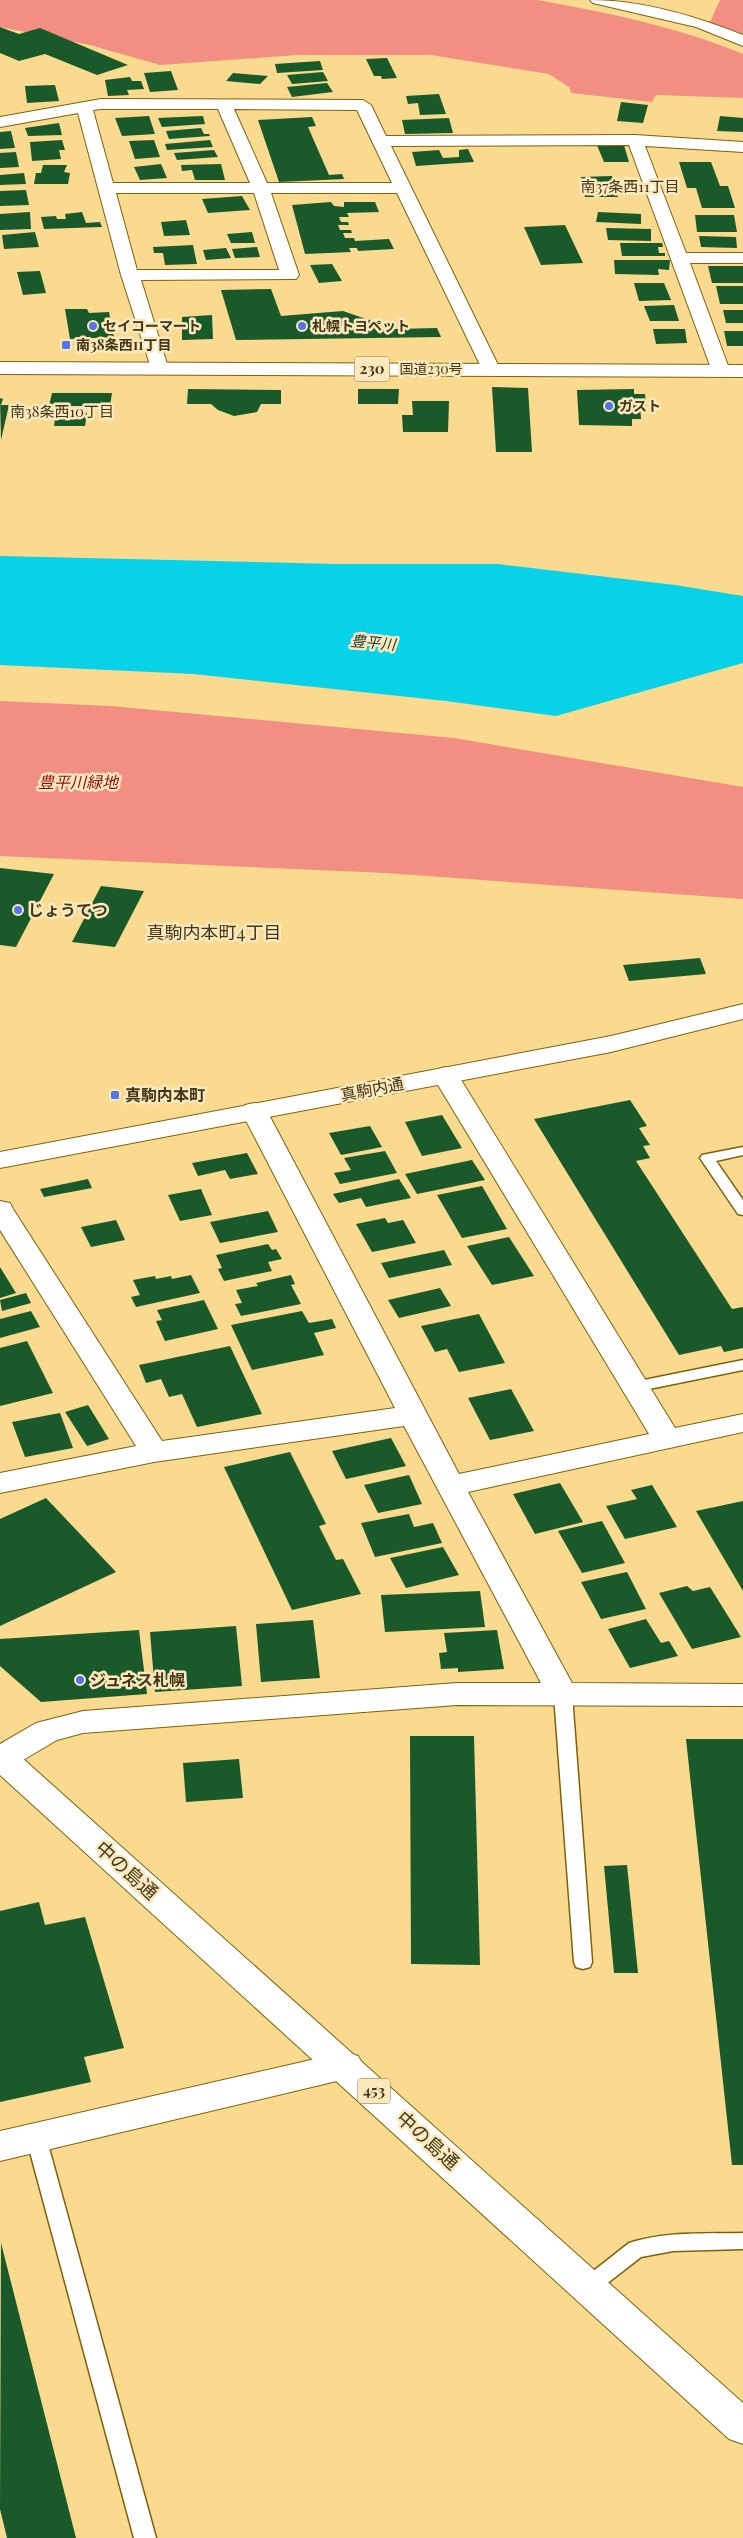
<svg xmlns="http://www.w3.org/2000/svg" width="743" height="2538" viewBox="0 0 743 2538" font-family="'Playfair Display','Noto Sans JP',serif">
	<style>
		.green { fill: #f28f82 }
		.water { fill: #07d2e8 }
		.building { fill: #1a5929 }
		.lines { fill: none; stroke-linecap: round; stroke-linejoin: round }
		.lane-casing { stroke: #7d610c; stroke-width: 3 }
		.street-casing { stroke: #7d610c; stroke-width: 2 }
		.secondary-casing { stroke: #7d610c; stroke-width: 2 }
		.highway-casing { stroke: #7d610c; stroke-width: 2 }
		.lane { fill: #fff; fill-rule: evenodd }
		.street { fill: #fff; fill-rule: evenodd }
		.secondary { fill: #fff; fill-rule: evenodd }
		.highway { fill: #fff; fill-rule: evenodd }
		.poi-dot { fill: #5275e9; stroke: #fbe9bd; stroke-width: 2 }
		.labels { text-anchor: middle; stroke-width: 5; stroke-linejoin: round; paint-order: stroke }
		.far-poi-label { font-size: 14px; font-weight: bold; fill: #423617; stroke: #fbe9bd; text-anchor: start }
		.far-street-label { font-size: 14px; fill: #423617; stroke: #fbe9bd }
		.far-neighbourhood-label { font-size: 15px; fill: #423617; stroke: #fbe9bd }
		.shield { fill: #fbe9bd; stroke: #7a6c49; stroke-width: 1 }
		.shield-label { font-size: 15px; font-weight: bold; fill: #423617 }
		.far-water-label { font-size: 15px; font-style: italic; fill: #113338; stroke: #fbe9bd }
		.park-label { font-size: 16px; font-style: italic; fill: #8d0d0d; stroke: #fbe9bd }
		.poi-label { font-size: 16px; font-weight: bold; fill: #423617; stroke: #fbe9bd; text-anchor: start }
		.street-label { font-size: 16px; fill: #423617; stroke: #fbe9bd }
		.neighbourhood-label { font-size: 18px; fill: #423617; stroke: #fbe9bd }
		.near-street-label { font-size: 19px; fill: #423617; stroke: #fbe9bd }
	</style>
	<rect width="100%" height="100%" fill="#f9da8f"/>
	<!-- green -->
	<path class="green" d="M0,0h537c69,12 141,27 206,54v44l-87,-3 -4,7 -81,-9 -2,-6 -20,-13 -118,-19h-134l-137,10 -70,-20 -90,-18z
		M720,0h23v34l-33,-12z
		M0,701l111,5 343,32 289,49v112l-357,-26 -386,-17z"/>
	<!-- water -->
	<path class="water" d="M0,556l336,8h162l177,21 68,11v67l-187,53 -110,-15 -252,-27 -194,-9z"/>
	<!-- building -->
	<path class="building" d="M0,27l19,7 21,-6 88,37 -31,10 -52,-21 -26,7 -19,-8z
		M387,58l10,20 -15,1 -1,-3h-7l-8,-17z
		M320,61l3,9 -46,3 -2,-9z
		M171,71l7,19 -28,2 -6,-19z
		M323,72l5,9 -36,3 -5,-9z
		M233,73l35,3 -8,8 -34,-3z
		M130,77l2,4h9l3,8 -17,1 2,5 -21,1 -3,-16z
		M327,83l6,9 -41,5 -5,-10z
		M55,85l4,16 -32,2 -2,-17z
		M439,94l7,20 -26,1 -2,-12 -10,1 -2,-8z
		M621,102l27,3 -5,18 -26,-2z
		M149,116l6,18 -33,2 -7,-18z
		M203,116l2,8 -43,3 -4,-9z
		M720,116l23,2v14l-26,-1z
		M312,117l4,9 -8,1 21,48 13,-1 2,5 -65,3 -21,-62z
		M449,118l4,15 -48,1 -3,-14z
		M59,123l3,12 -34,1 -3,-8z
		M201,128l3,6h5l1,2 -41,3 -3,-8z
		M11,131l4,17 -15,1v-17z
		M62,140l3,10h-6l2,9 -29,2 -2,-19z
		M154,140l6,17 -25,2 -6,-18z
		M210,140l3,7 -46,3 -2,-6z
		M623,142l6,20h-25l-8,-19z
		M468,149l6,13 -58,4 -4,-14 27,-2 4,8 16,-1v-7z
		M214,150l4,7 -41,3 -3,-7z
		M16,152l3,15 -19,1v-15z
		M679,162h32l9,24h8l7,22h-33l-6,-20h-9z
		M161,164l6,14 -27,2 -6,-13z
		M221,164l4,16h-30l-3,-10 -10,1 -1,-6z
		M43,165h24l-3,7 6,1 -2,11h-34l2,-11h5z
		M24,173l2,11 -26,1v-10z
		M612,176l6,21h-33l-4,-20z
		M26,190l3,15 -29,1v-15z
		M242,196l8,14 -42,3 -6,-14z
		M331,202l3,4 10,1v-5h31l4,10 -32,1 2,4h-10l2,5h7l1,3h-11l2,5h11l1,3h-9l2,5h9l1,3 34,-2 5,10 -36,2 -1,-3h-8l2,4 -46,2 -13,-49z
		M30,212l1,17 -31,1v-16z
		M82,212l4,11 14,-1 2,5 -58,2 -3,-12 15,-1 1,3h9l-1,-5z
		M598,212l43,2v10l-45,-2z
		M695,215h39l3,17h-40z
		M186,220l4,15 -26,1 -3,-14z
		M565,225l18,38 -42,2 -17,-38z
		M606,228l45,1v12l-43,-1z
		M35,232l4,15 -35,2 -2,-14z
		M252,232l3,11h-24l-4,-9z
		M699,236l37,1 1,11 -36,-1z
		M620,243h42l1,4h-5l1,6h6v3h-43z
		M193,245l4,19 -32,1 -2,-12h-9l-1,-6z
		M257,247l3,10 -25,1 -3,-9z
		M226,248l5,10 -25,2 -3,-10z
		M614,260h56l-1,10 -11,-1 1,6 -44,-1z
		M332,264l10,17 -23,2 -9,-18z
		M708,266h35v17h-31z
		M40,271l6,22 -23,2 -6,-23z
		M634,283h30l7,17 -32,1z
		M716,286h27v18h-23z
		M271,289l10,27 62,-5 52,18 42,-1 4,9 -205,3 -15,-50z
		M674,305l5,16h-29l-6,-15z
		M65,309h22l2,4 20,-1 5,25 -44,2z
		M723,310h20v13h-17z
		M212,315l1,24 -31,1v-23z
		M653,329h32l2,14 -31,1z
		M724,331h19v15h-16z
		M492,387l36,1 4,64h-36z
		M188,389l93,1v14h-20l-4,8 -23,4 -16,-6 -7,-6h-24z
		M358,389h41l-1,15h-40z
		M634,389v5h11l1,12h-6l1,13h-9v7l-53,-1 -2,-35z
		M52,393h60l-2,13h-61z
		M0,398l3,1 -2,6h8l-8,35z
		M412,401h37l-1,31h-45l-1,-17h11z
		M56,413h31l-2,13h-31z
		M0,868l54,6 -38,73 -16,-2z
		M101,886l43,5 -29,56 -43,-5z
		M700,958l6,16 -77,7 -6,-16z
		M630,1100l17,26 -8,2 11,17 -7,1 7,12 -14,3 96,148 11,-2v41l-19,4 -3,-6 -42,9 -145,-236z
		M442,1115l20,33 -40,8 -17,-34z
		M370,1126l12,21 -41,8 -12,-22z
		M385,1151l12,22 -57,11 -6,-11 17,-3 -7,-12z
		M247,1153l11,21 -28,5 -5,-9 -27,6 -6,-13z
		M472,1160l13,20 -68,14 -12,-20z
		M88,1179l4,9 -48,9 -4,-8z
		M399,1179l12,19 -45,9 -5,-9 -22,5 -6,-9z
		M482,1186l25,43 -45,9 -25,-43z
		M201,1189l11,26 -32,6 -12,-26z
		M268,1211l10,21 -58,11 -10,-21z
		M385,1218l3,5 15,-3 13,23 -44,9 -16,-28z
		M116,1220l9,20 -34,7 -10,-20z
		M509,1237l25,39 -42,9 -25,-39z
		M268,1244l4,6 4,-1 6,10 -14,3 4,9 -48,10 -6,-12 4,-1 -6,-13z
		M444,1250l8,15 -63,13 -8,-15z
		M0,1267l16,26 -16,5z
		M191,1275l9,18 -64,14 -5,-10 9,-2 -7,-15 22,-4 1,3 15,-3 1,3z
		M291,1275l4,9 -4,1 10,19 -60,12 -6,-12 7,-1 -6,-13 22,-4 -2,-3z
		M440,1288l11,18 -52,12 -11,-18z
		M26,1293l5,10 -29,8 -2,-11z
		M204,1300l14,29 -53,12 -9,-20 6,-1 -5,-10z
		M31,1311l9,16 -40,11v-19z
		M302,1311l7,12 23,-4 4,9 -22,5 10,22 -72,15 -21,-45z
		M479,1314l26,49 -46,9 -12,-23 -12,3 -14,-26z
		M27,1341l26,52 -53,13v-58z
		M230,1346l32,68 -65,13 -15,-33 -13,3 -8,-18 -15,4 -7,-18z
		M511,1389l23,42 -44,9 -22,-42z
		M88,1405l21,34 -22,7 -22,-34z
		M60,1413l13,35 -48,9 -13,-35z
		M391,1438l15,28 -60,13 -14,-28z
		M290,1452l36,72 -7,2 17,34 7,-1 18,35 -69,16 -68,-143z
		M409,1475l13,29 -44,9 -14,-28z
		M560,1483l23,39 -48,12 -22,-40z
		M652,1485l25,42 -52,12 -19,-33 31,-7 -6,-9z
		M46,1498l70,74 -116,54v-107z
		M743,1501v90l-47,-80z
		M409,1514l5,13 19,-4 9,20 -67,14 -14,-34z
		M602,1521l23,42 -43,10 -24,-42z
		M443,1547l16,28 -53,13 -16,-30z
		M627,1572l19,37 -45,10 -20,-37z
		M687,1586l6,5 17,-4 31,50 -49,12 -33,-56z
		M480,1591l5,36 -100,5 -4,-37z
		M646,1619l15,24 8,-2 9,15 -48,12 -22,-39z
		M313,1620l7,58 -59,4 -5,-58z
		M236,1626l6,60 -87,6 -5,-60z
		M139,1630l8,64 -106,8 -41,-36v-27z
		M497,1630l7,39 -46,3v-4l-17,1 -2,-16 8,-1 -3,-19z
		M410,1736h64l6,229 -69,-1z
		M686,1739h57v426h-11z
		M239,1759l4,39 -57,4 -3,-39z
		M627,1865l11,108h-24l-10,-107z
		M39,1902l6,23 40,-8 39,131 -40,9 7,25 -91,20v-191z
		M1,2243l75,295h-69l-7,-29z"/>
	<g class="lines">
		<defs>
			<path id="lane" d="M743,1147v8l-27,6 27,39v15l-5,-1 -38,-56 2,-3z
				M743,1360v10l-109,22 -8,-5 8,-5z
				M563,1689l6,2 3,4 20,267 -2,5 -7,2 -7,-2 -2,-5 -20,-267 3,-4z
				M36,2129l7,2 3,6 110,401h-22l-108,-401 3,-6z
				M743,2233v16l-70,2 -32,6 -45,35 -7,3 -7,-3 -3,-6 3,-6 47,-37c36,-12 77,-9 114,-10z"/>
			<path id="street" d="M590,0c52,0 105,16 153,35v11l-47,-19 -103,-24z
				M101,99l262,1 8,5 15,31 249,-1 108,7v10l-98,-6 41,107h57v10h-53l40,108 -2,4h-14l-2,-4 -83,-226 -238,1 109,223 -2,4h-14l-2,-4 -85,-176h-126l28,82 -3,4 -155,1 27,87 -2,4h-14l-31,-96 -43,-162 -78,14v-10zM101,109h117l32,74h-137l-20,-73zM234,109l123,1 35,73h-125zM116,193h138l25,77h-142z
				M445,1067l9,3 4,5 217,353 68,-14v18l-275,60 104,191 171,1v22l-286,-1 -374,28 -26,7 -44,26 -13,3v-25l36,-21 47,-12 374,-28h84l-137,-257 -250,36 -154,31v-20l136,-27 -136,-216v-29l10,2 3,6 149,232 233,-33 -154,-297 4,-6 9,-2 9,2 4,6 192,363 190,-40 -217,-359 4,-5z
				M346,2052l12,4 6,10 -6,10 -358,85v-30z"/>
			<path id="secondary" d="M743,1004v15l-132,33 -611,116v-16l611,-116z"/>
			<path id="highway" d="M0,362l743,3v12l-743,-3z
				M0,1744l11,4 732,655v41l-14,-5 -729,-664z"/>
		</defs>
		<!-- lane casing -->
		<use href="#lane" class="lane-casing"/>
		<!-- street casing -->
		<use href="#street" class="street-casing"/>
		<!-- secondary casing -->
		<use href="#secondary" class="secondary-casing"/>
		<!-- highway casing -->
		<use href="#highway" class="highway-casing"/>
		<!-- lane -->
		<use href="#lane" class="lane"/>
		<!-- street -->
		<use href="#street" class="street"/>
		<!-- secondary -->
		<use href="#secondary" class="secondary"/>
		<!-- highway -->
		<use href="#highway" class="highway"/>
	</g>
	<!-- markers -->
	<g class="poi-dot">
		<circle cx="93" cy="326" r="5"/>
		<circle cx="302" cy="326" r="5"/>
		<rect x="61" y="340" width="10" height="10" rx="2.5"/>
		<circle cx="609" cy="406" r="5"/>
		<circle cx="18" cy="910" r="5"/>
		<rect x="110" y="1090" width="10" height="10" rx="2.5"/>
		<circle cx="80" cy="1680" r="5"/>
	</g>
	<g class="labels">
		<!-- far-poi labels -->
		<g class="far-poi-label">
			<text x="103" y="331">セイコーマート</text>
			<text x="312" y="331">札幌トヨペット</text>
			<text x="76" y="350">南38条西11丁目</text>
			<text x="619" y="411">ガスト</text>
		</g>
		<!-- far-street labels -->
		<g class="far-street-label">
			<text x="431" y="374">国道230号</text>
		</g>
		<!-- far-neighbourhood labels -->
		<g class="far-neighbourhood-label">
			<text x="630" y="192">南37条西11丁目</text>
			<text x="62" y="417">南38条西10丁目</text>
		</g>
		<!-- shield labels -->
		<g class="shield">
			<rect x="354.5" y="356.5" width="35" height="25" rx="4"/>
			<rect x="358" y="2078.5" width="32" height="25" rx="4"/>
		</g>
		<g class="shield-label">
			<text x="372" y="374">230</text>
			<text x="374" y="2096">453</text>
		</g>
		<!-- far-water labels -->
		<g class="far-water-label">
			<text transform="translate(373 643) rotate(5)" y="5">豊平川</text>
		</g>
		<!-- park labels -->
		<g class="park-label">
			<text x="78" y="788">豊平川緑地</text>
		</g>
		<!-- poi labels -->
		<g class="poi-label">
			<text x="28" y="916">じょうてつ</text>
			<text x="125" y="1101">真駒内本町</text>
			<text x="90" y="1686">ジュネス札幌</text>
		</g>
		<!-- street labels -->
		<g class="street-label">
			<text transform="translate(372 1089) rotate(-11)" y="6">真駒内通</text>
		</g>
		<!-- neighbourhood labels -->
		<g class="neighbourhood-label">
			<text x="214" y="939">真駒内本町4丁目</text>
		</g>
		<!-- near-street labels -->
		<g class="near-street-label">
			<text transform="translate(127 1870) rotate(42)" y="7">中の島通</text>
			<text transform="translate(428 2140) rotate(42)" y="7">中の島通</text>
		</g>
	</g>
</svg>
